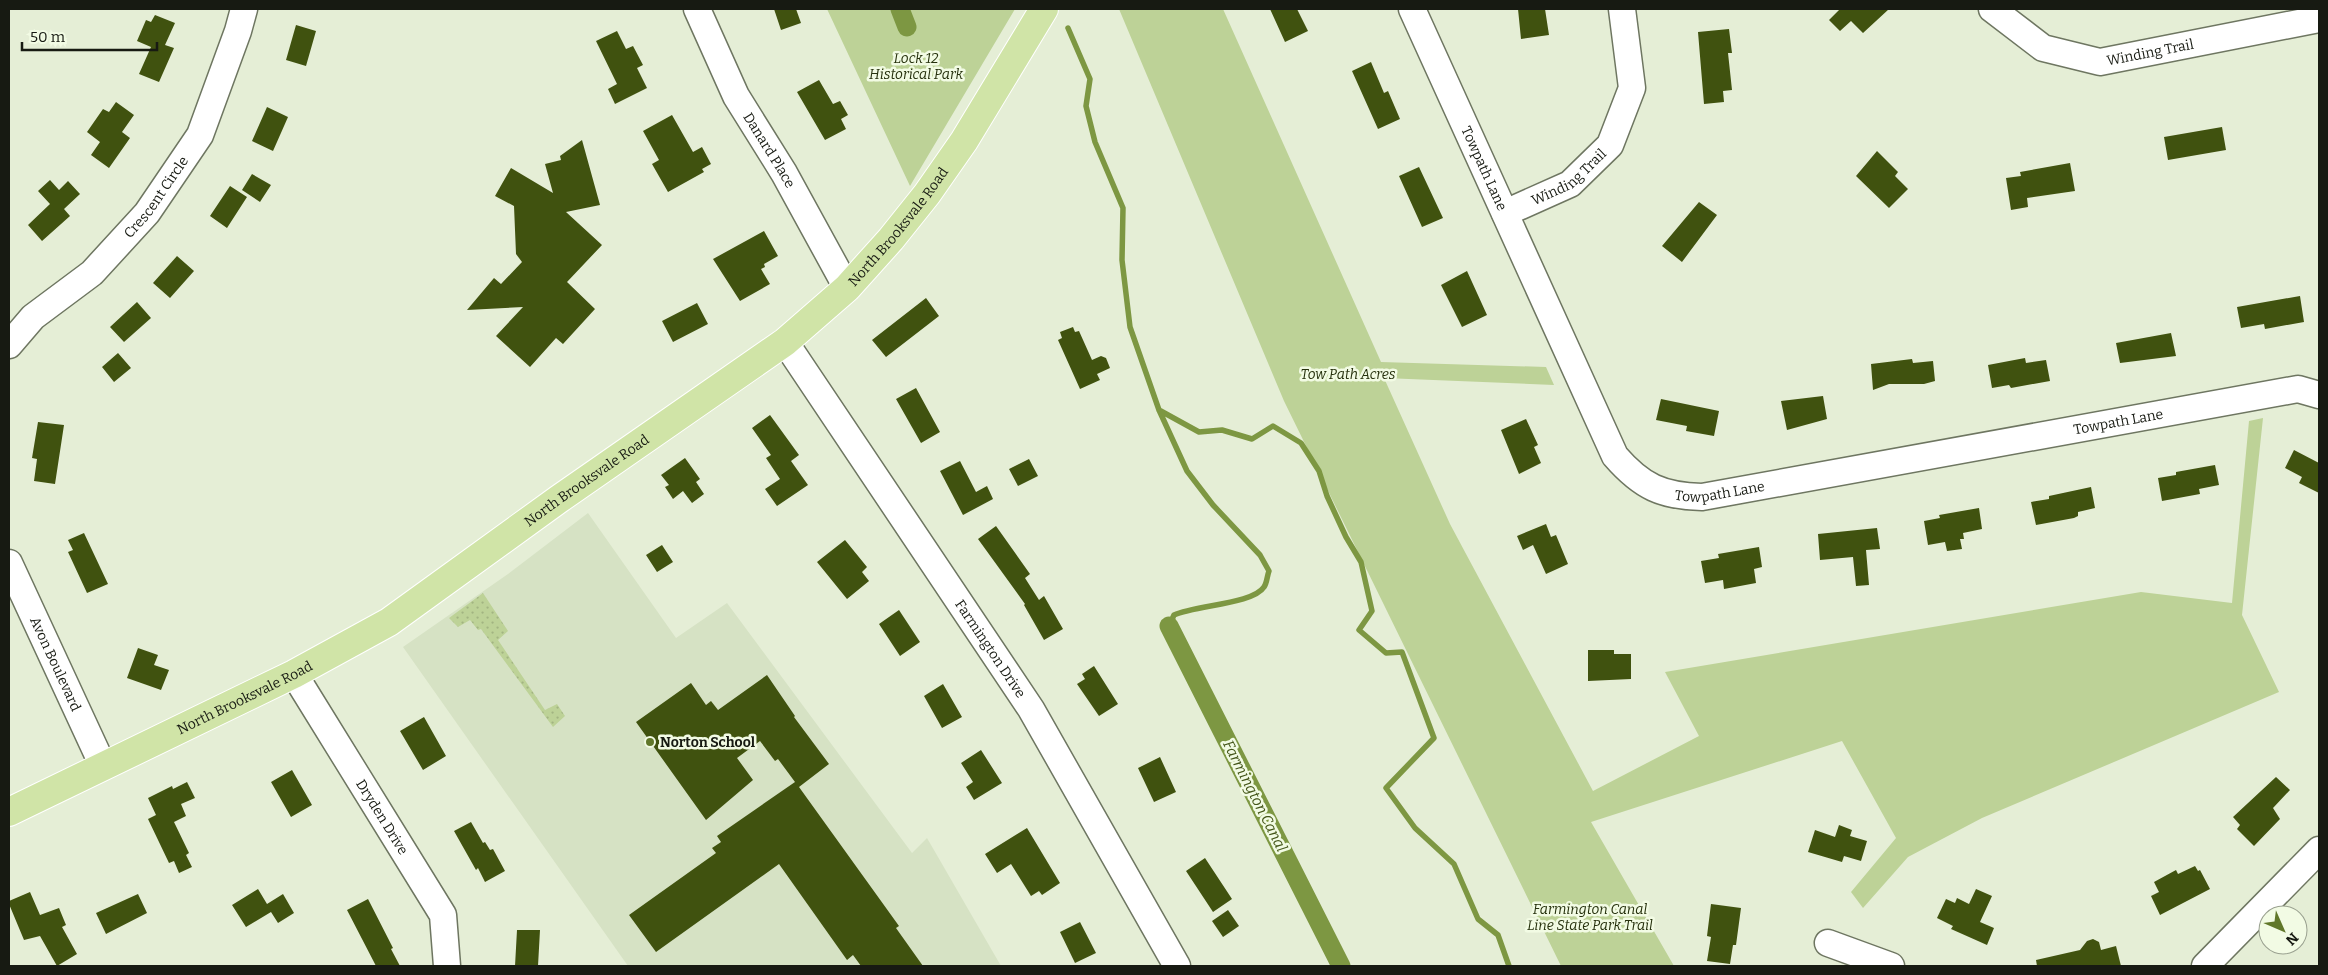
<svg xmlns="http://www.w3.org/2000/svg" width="2328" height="975" viewBox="0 0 2328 975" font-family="Bitter,serif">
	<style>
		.built { fill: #d6e2c4 }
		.grass { fill: url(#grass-dots) }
		.green { fill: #bdd297 }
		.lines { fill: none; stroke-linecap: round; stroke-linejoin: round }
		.stream { stroke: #7d9742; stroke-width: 5.5 }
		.canal { stroke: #7d9742; stroke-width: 19 }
		.building { fill: #40520f }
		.minor-casing { stroke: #6e7661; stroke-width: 29 }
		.major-casing { stroke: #fff; stroke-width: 30 }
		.minor { stroke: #fff; stroke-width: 26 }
		.major { stroke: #d0e4a7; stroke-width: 28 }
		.poi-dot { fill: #607729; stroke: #f2fbe4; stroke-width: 2 }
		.labels { text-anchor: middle; stroke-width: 5; stroke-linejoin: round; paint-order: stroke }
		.street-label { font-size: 14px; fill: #171a12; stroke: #f2fbe4 }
		.park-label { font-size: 14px; font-style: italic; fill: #26310d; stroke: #f2fbe4 }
		.poi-label { font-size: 14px; font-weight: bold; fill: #171a12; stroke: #f2fbe4; text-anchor: start }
		.water-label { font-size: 15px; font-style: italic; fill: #445619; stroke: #f2fbe4 }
	</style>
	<defs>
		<pattern id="grass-dots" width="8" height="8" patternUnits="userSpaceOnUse" patternTransform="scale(1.25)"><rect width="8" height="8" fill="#bdd297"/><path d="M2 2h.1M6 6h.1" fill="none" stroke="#a2b481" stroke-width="1.8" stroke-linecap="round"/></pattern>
	</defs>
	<rect width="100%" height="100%" fill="#e5eed6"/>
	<!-- built -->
	<path class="built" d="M588,513l88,125 51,-35 185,250 15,-15 74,128h-373l-225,-319 105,-73z"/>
	<!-- grass -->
	<path class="grass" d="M483,593l25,38 -10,9 47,70 12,-6 8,12 -12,11 -72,-98 -3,1 -8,-10 -12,7 -9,-9z"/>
	<!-- green -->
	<path class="green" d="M827,9h188l-105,177z
		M1119,9h104l158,353 165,5 8,18 -170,-7 66,146 143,267 106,-55 -34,-64 476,-80 91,11 17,-182 14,-3 -21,197 37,77 -297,126 -74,39 -45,51 -12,-16 45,-54 -54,-97 -251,81 83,144h-113l-277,-565z"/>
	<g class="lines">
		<!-- stream -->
		<path class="stream" d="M1068,28l22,51 -4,27 9,36 28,66 -1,52 8,67 29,83 28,61 26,34 47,50 9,16c-2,5 -2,12 -5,16 -11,17 -68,18 -90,28l-5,11
			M1159,410l40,22 23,-2 30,9 21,-13 28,17 18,28 8,25 19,41 15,25 11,49 -13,19 27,23 16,-1 32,86 -48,50 29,40 39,36 24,55 20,16 11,31"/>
		<!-- canal -->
		<path class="canal" d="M900,9l7,18
			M1169,626l172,340"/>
	</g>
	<!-- building -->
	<path class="building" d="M774,9h22l5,14 -20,7z
		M1270,9h27l11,22 -23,11z
		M1518,9h27l4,26 -28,4z
		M1840,9h49l-26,24 -12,-12 -11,10 -11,-11z
		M155,15l20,8 -10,22 9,3 -15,34 -20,-8 12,-27 -14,-6 9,-21 5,2z
		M296,25l20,6 -10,35 -20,-6z
		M1729,29l3,24h-4l4,37 -9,1 1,11 -20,2 -6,-72z
		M617,31l9,18 7,-3 10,19 -6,3 10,20 -32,16 -7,-15 9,-5 -21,-43z
		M1371,62l13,31 4,-2 12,28 -22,10 -26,-58z
		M819,80l14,24 7,-3 8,14 -7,4 5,10 -21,11 -28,-48z
		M116,102l18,13 -12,17 8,6 -21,30 -18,-13 9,-13 -13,-10 16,-23 6,3z
		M267,107l21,10 -15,34 -21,-10z
		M672,115l21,37 9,-5 9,17 -9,5 2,3 -36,20 -16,-28 7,-4 -16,-29z
		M2222,127l4,23 -58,10 -4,-23z
		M582,140l18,65 -34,7 36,33 -35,37 28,27 -32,35 -7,-6 -26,29 -34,-31 27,-29 -56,3 27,-32 7,6 21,-22 -6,-8 -2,-48 -19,-10 16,-28 42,25 -8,-29 16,-4 -1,-4z
		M1877,151l21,21 -3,4 13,13 -19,19 -33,-32z
		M2070,163l5,28 -48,7 1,9 -17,3 -5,-32 15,-2 -1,-4z
		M1419,167l24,51 -21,9 -23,-51z
		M252,174l19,11 -11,17 -18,-12z
		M50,180l9,10 9,-9 12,13 -16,15 6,7 -28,25 -14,-16 22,-21 -12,-13z
		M230,186l17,11 -20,31 -17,-12z
		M1699,202l18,13 -35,47 -20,-16z
		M764,231l14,25 -14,8 1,3 -4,2 9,15 -30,17 -27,-42z
		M177,256l17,15 -24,27 -17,-15z
		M1467,271l20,44 -25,12 -21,-42z
		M2300,296l4,26 -39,7 -1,-5 -23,4 -4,-21z
		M926,298l13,18 -53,41 -14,-17z
		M137,302l14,16 -27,24 -14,-15z
		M697,303l11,21 -35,18 -11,-21z
		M1073,327l2,5 4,-1 13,29 9,-4 5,2 4,10 -13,6 3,6 -20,9 -22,-49 4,-2 -2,-6z
		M2171,333l5,23 -56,7 -4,-20z
		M118,353l13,15 -17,14 -12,-15z
		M2025,358l1,5 20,-3 4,21 -39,7 -2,-3 -17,3 -4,-23z
		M1912,359l1,4 20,-2 2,20 -11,3h-35l-16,6 -2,-26z
		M916,388l24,44 -19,11 -25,-44z
		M1823,396l4,23 -40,11 -6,-29z
		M1661,399l58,12 -5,25 -28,-5 1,-5 -31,-6z
		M770,415l29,40 -8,6 17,24 -31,21 -12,-17 15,-10 -14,-21 5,-3 -19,-27z
		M1526,419l12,26 -4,2 7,16 -22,11 -18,-44z
		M38,422l26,3 -9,59 -21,-3 3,-22 -5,-1z
		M2294,450l25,13v30l-20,-10 3,-6 -17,-9z
		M685,458l15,21 -4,3 8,12 -12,9 -9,-12 -10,8 -8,-12 4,-2 -8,-10z
		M1029,459l9,17 -20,10 -9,-17z
		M960,461l16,31 11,-6 6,13 -30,16 -23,-44z
		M2215,465l4,20 -20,4 1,5 -38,7 -4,-23 18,-3v-3z
		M2091,487l4,21 -17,4v4l-4,2 -38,7 -5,-23 18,-3v-3z
		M1979,508l3,21 -19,4 1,6h-4l2,10 -15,2 -2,-9 -17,3 -4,-24 16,-3 -1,-3z
		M1546,524l5,13 5,-2 12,29 -22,10 -13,-29 -10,5 -6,-14z
		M996,526l34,48 -5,4 14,22 5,-4 19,33 -19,11 -20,-35 1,-1 -47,-65z
		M1877,528l3,21 -14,1 3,35 -13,1 -3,-29 -33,3 -2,-26z
		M84,533l24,51 -21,9 -19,-41 5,-2 -5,-10z
		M845,540l22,27 -5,5 7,9 -22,18 -30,-37z
		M662,545l11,17 -16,10 -11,-17z
		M1759,547l3,20 -8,2 2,14 -32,6 -1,-9 -18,3 -4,-22 18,-3 -1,-4z
		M899,610l21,32 -20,14 -21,-32z
		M138,648l20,7 -4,10 15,5 -8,20 -34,-12z
		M1588,650h26v4h17v25l-43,2z
		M1094,666l24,38 -19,12 -22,-32 8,-5 -3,-5z
		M767,675l28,41 -1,1 35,47 -30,23 100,139 -3,2 27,38h-62l-8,-11 -6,5 -68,-96 -123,88 -27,-37 87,-62 -4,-5 9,-6 -4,-6 78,-54 -17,-23 -3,2 -15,-20 -23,17 16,22 -47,40 -70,-98 55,-39 15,22 5,-4 7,9z
		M943,684l19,33 -20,11 -18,-32z
		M424,717l22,39 -23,14 -23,-39z
		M981,750l21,33 -28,17 -8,-13 7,-5 -12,-19z
		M1160,757l16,35 -22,10 -16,-34z
		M292,770l20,35 -21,12 -20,-35z
		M2276,777l14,13 -17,18 7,11 -26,27 -17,-17 3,-4 -7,-8z
		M187,782l8,16 -14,6 5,12 -12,6 15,31 -3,2 6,12 -13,6 -5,-12 -5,2 -21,-44 8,-4 -8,-17 24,-12 1,3z
		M471,822l12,21 2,-1 5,8 3,-1 12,22 -20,11 -7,-14 -2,2 -22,-39z
		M1839,825l13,5 -2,6 17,5 -6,20 -17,-5 -2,6 -34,-10 7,-22 20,7z
		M1027,828l33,55 -18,12 -3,-4 -8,5 -20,-32 -14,9 -12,-19z
		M1205,858l27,41 -19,13 -27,-41z
		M2195,866l3,5 2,-1 10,19 -50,26 -9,-19 8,-4 -5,-10 22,-12 2,4z
		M258,889l9,15 16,-10 11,19 -16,10 -7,-11 -25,15 -14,-22z
		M1976,889l16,7 -12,26 14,6 -7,17 -36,-16 2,-3 -16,-8 9,-19 9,4 2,-5 12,6z
		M30,892l10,23 19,-7 7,17 -4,2 15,27 -20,12 -17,-30 -16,4 -15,-36v-3z
		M138,894l9,19 -41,21 -10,-21z
		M368,899l25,49 -2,1 9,17h-24l-29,-56z
		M1711,904l30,4 -5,37h-3l-3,19 -23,-3 4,-24 -4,-1z
		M1228,910l11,16 -16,11 -11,-16z
		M1080,922l16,31 -21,10 -15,-31z
		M517,930h23l-2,36h-23z
		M2093,939l6,3 2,8 15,-4 5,20h-84l-1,-6 44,-10 7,-9z"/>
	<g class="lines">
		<defs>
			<g id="minor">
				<path id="s1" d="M697,9l39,87 48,77 63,115"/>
				<path id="s2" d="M1412,9l203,447c27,31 47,40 87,41l596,-108 21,6"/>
				<path id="s3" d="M1992,9l51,39 57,14 219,-43"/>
				<path id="s4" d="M1505,213l65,-29 40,-39 22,-57 -10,-79"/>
				<path id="s5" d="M785,342l246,367 146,257"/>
				<path id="s6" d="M9,345l24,-28 59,-44 55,-60 53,-78 38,-104 6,-22"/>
				<path id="s7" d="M9,563l94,203"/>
				<path id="s8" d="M294,674l149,241 4,51"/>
				<path d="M1828,943l63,23"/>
				<path d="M2205,966l114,-116"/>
			</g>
			<g id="major">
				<path id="s9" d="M9,812l285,-138 95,-52 170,-123 226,-157 62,-54 44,-49 36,-45 37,-53 80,-132"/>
			</g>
		</defs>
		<!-- minor casing -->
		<use href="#minor" class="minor-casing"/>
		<!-- major casing -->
		<use href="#major" class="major-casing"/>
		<!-- minor -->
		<use href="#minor" class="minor"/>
		<!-- major -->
		<use href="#major" class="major"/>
	</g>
	<!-- markers -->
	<circle class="poi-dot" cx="650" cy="742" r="5"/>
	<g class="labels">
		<!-- street labels -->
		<g class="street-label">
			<text dy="5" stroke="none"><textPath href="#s3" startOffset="174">Winding Trail</textPath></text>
			<text dy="5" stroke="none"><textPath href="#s1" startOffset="159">Danard Place</textPath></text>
			<text dy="5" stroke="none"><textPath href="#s2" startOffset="175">Towpath Lane</textPath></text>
			<text dy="5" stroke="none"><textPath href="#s4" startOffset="74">Winding Trail</textPath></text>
			<text dy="5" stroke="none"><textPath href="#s6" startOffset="210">Crescent Circle</textPath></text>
			<text dy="5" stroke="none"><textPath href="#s9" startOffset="1072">North Brooksvale Road</textPath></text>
			<text dy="5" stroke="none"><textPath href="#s2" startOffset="1014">Towpath Lane</textPath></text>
			<text dy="5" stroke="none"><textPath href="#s9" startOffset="668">North Brooksvale Road</textPath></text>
			<text dy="5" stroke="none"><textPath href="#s2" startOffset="609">Towpath Lane</textPath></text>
			<text dy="5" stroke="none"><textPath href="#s5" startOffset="369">Farmington Drive</textPath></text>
			<text dy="5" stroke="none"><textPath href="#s7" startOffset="111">Avon Boulevard</textPath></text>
			<text dy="5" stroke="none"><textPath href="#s9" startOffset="262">North Brooksvale Road</textPath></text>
			<text dy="5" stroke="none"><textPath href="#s8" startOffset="168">Dryden Drive</textPath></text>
		</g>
		<!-- park labels -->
		<g class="park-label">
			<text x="916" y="63">Lock 12<tspan x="916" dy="16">Historical Park</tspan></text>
			<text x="1348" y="379">Tow Path Acres</text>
			<text x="1590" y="914">Farmington Canal<tspan x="1590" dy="16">Line State Park Trail</tspan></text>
		</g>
		<!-- poi labels -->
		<g class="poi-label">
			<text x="660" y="747">Norton School</text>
		</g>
		<!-- water labels -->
		<g class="water-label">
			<text transform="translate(1255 796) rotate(63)" y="5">Farmington Canal</text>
		</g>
	</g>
	<!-- border -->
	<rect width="2328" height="975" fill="none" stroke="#171a12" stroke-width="20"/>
	<!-- north arrow -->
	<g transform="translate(2283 930) rotate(135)"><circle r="24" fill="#f2fbe4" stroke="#9aa190"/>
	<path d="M0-4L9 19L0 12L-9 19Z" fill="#607729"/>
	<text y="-8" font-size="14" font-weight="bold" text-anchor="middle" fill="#171a12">N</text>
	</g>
	<!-- scale -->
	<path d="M22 42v8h135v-8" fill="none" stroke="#171a12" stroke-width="2.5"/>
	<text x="30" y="42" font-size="15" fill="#171a12" stroke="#f2fbe4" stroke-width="4" paint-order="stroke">50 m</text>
</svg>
